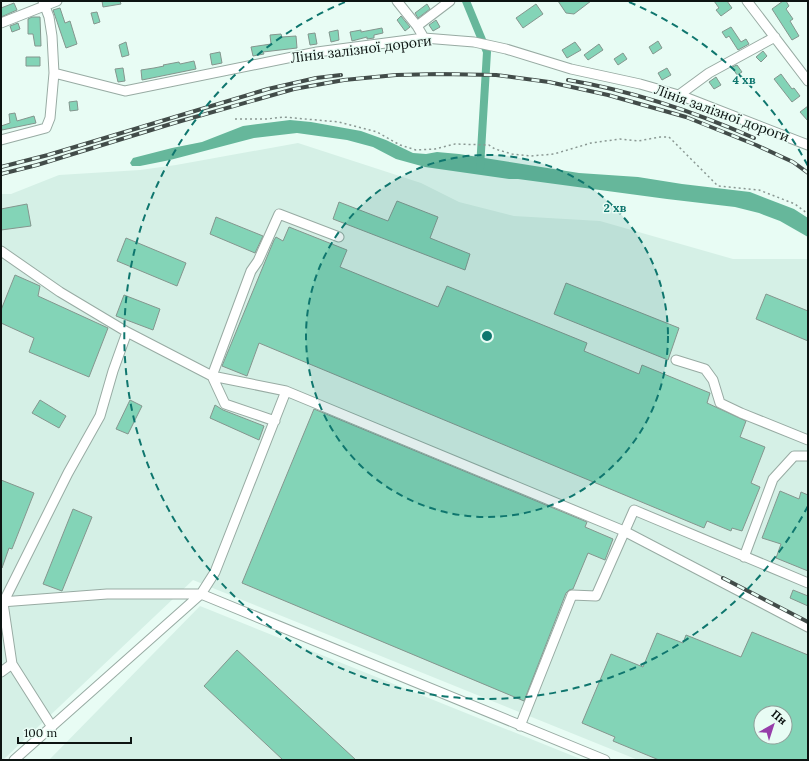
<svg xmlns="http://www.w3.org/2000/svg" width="809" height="761" viewBox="0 0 809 761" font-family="Lora,serif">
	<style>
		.built { fill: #d5f0e6; fill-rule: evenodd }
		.water { fill: #66b79b }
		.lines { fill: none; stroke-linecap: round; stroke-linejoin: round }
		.canal { stroke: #66b79b; stroke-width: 8 }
		.building { fill: #83d4b7; stroke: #84968e; fill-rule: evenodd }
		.minor-casing { stroke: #98aba3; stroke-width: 11 }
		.path { stroke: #8a9893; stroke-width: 1.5; stroke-dasharray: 2 3; stroke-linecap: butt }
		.minor { stroke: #fff; stroke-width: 9 }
		.rail-casing { stroke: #424c49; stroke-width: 4 }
		.rail { stroke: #e8fcf4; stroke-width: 2.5; stroke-dasharray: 8; stroke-linecap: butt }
		.ring { fill: none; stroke: #0f766e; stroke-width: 2; stroke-dasharray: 7 5 }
		.labels { text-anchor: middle; stroke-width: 3; stroke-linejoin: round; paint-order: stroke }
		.street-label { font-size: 14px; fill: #0d1412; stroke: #e8fcf4 }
		.centre { fill: #0f766e; stroke: #e8fcf4; stroke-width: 2 }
		.ring-label { font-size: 12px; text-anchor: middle; font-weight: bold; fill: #0f766e; stroke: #e8fcf4; stroke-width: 3; stroke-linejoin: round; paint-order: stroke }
	</style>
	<rect width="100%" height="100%" fill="#e8fcf4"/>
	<!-- built -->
	<path class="built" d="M298,143l123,40 38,19 55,14 86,5 133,38h75v501h-170l-445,-180 -190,180h-2v-566h10l48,-19 81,-5 36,-5zM761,713h24v24h-24z
		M200,606l383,154h-534z"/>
	<!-- water -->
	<path class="water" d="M290,120l21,2 50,9 25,9 27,13 13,1 11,-2 22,2 120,19 59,4 44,7 68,8 44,17 14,9v19l-28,-16 -21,-8 -24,-6 -68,-8 -149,-20h-9l-84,-12 -29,-8 -23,-12 -26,-7 -50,-7 -43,5 -84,22 -30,6h-8l-2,-3 3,-5 39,-10 30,-6 41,-16z"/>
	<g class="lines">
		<!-- canal -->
		<path class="canal" d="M466,1l21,51 -7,116"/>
	</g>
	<!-- building -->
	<path class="building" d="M102,1h18l1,3 -18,3z
		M558,1h33l-17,13 -8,-1z
		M714,1h13l5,7 -11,8 -5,-6 3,-2z
		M783,1h3l3,5 -3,3 7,10 -3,2 9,15 -7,4 -20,-31z
		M14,3l3,7 -16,7v-9z
		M427,4l3,5 -12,9 -3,-5z
		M536,4l7,10 -20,14 -7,-10z
		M60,8l5,15 5,-2 7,23 -11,4 -13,-38z
		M97,12l3,10 -6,2 -3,-11z
		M401,16l9,11 -5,4 -8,-11z
		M32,17h8l1,29h-6l-2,-12h-5v-15z
		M436,20l4,7 -7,4 -4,-6z
		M18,23l2,6 -8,3 -2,-6z
		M731,27l10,15 5,-3 3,5 -11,6 -9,-14 -3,2 -4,-6z
		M382,28l1,5 -9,2v3l-7,1v-2l-15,4 -2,-9 11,-2v2z
		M338,30l1,10 -8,2 -2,-10z
		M315,33l2,11 -7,1 -2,-11z
		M281,34l1,3 14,-1 1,12 -34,4 1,2 -11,2 -2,-9 20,-3 -1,-9z
		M658,41l4,7 -9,6 -4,-7z
		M126,42l3,13 -7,2 -3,-12z
		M575,42l6,8 -14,8 -5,-8z
		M599,44l4,6 -15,10 -4,-5z
		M763,51l4,5 -6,6 -5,-5z
		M220,52l2,11 -10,2 -2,-11z
		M623,53l4,6 -9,6 -4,-6z
		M26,57h14v9h-14z
		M194,61l2,8 -54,11 -1,-10 13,-2 10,-2 -1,-1 16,-3 1,2z
		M737,65l5,7 -5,3 -5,-8z
		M123,68l2,13 -7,1 -3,-13z
		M667,68l4,7 -9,5 -4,-7z
		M781,74l11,15 2,-1 6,8 -8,6 -18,-23z
		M716,77l5,8 -7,4 -5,-7z
		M77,101l1,9 -8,1 -1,-9z
		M808,106v15l-8,-9z
		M15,113l2,8 17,-5 2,7 -34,7 -1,-4 9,-3 -1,-9z
		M397,201l41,16 -8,21 40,16 -5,16 -132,-51 6,-17 49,19z
		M27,204l4,22 -30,4v-21z
		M216,217l47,19 -8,17 -45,-19z
		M289,227l58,23 -7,17 98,40 9,-21 140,57 -3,8 55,23 3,-9 68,28 -3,10 39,18 -6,16 25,10 -14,36 9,4 -18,44 -10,-3 -1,3 -24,-10 -3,7 -445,-185 -12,33 -25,-10 52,-126 2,-3 7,4z
		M126,238l60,25 -9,23 -60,-25z
		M15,275l25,11 -2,10 70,32 -19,49 -60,-25 5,-14 -33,-15v-13z
		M566,283l113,45 -11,32 -114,-46z
		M766,294l42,17v30l-52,-22z
		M124,295l36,14 -7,21 -37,-14z
		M40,400l26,16 -7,12 -27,-15z
		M130,400l12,6 -14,28 -12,-5z
		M215,405l8,5 41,16 -5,14 -49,-22z
		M314,409l273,113 -2,5 28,12 -8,21 -17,-7 -15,36 -4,1 -3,3 -42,108 -282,-118z
		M1,480l33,13 -22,56 -3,-1 -7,20z
		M780,491l19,8 2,-7 7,3v76l-32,-13 5,-14 -19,-6z
		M73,509l19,8 -30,74 -19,-7z
		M793,590l15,6v10l-18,-8z
		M752,632l56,23v105h-149l-46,-19 2,-4 -33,-14 29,-69 32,13 14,-34 26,10 3,-8 55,22zM761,713h24v24h-24z
		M237,650l119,110h-73l-79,-74z"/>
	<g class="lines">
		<defs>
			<path id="minor" d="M43,1l6,16 3,19 2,37
				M397,1l20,25 7,12
				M747,1l61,80
				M1,23l56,-22
				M417,26l33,-25
				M679,95l30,-22 66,-36
				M1,140l45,-12 4,-10 4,-45 71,18 192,-39 107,-14 50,4 32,7 65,20 69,15 42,12 126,49
				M1,251l59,41 67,40
				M676,360l29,9 8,11 7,23 21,10 67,27
				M275,421l-50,-17 -13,-28 39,-105 7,-10 21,-47 60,23
				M744,557l29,-78 21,-23h14
				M1,602l106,-8h94l14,-22 71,-181
				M1,672l11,-8
				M520,726l52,-131 24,1 38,-86 174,73
				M52,727l-40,-63 -9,-61 65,-130 32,-57 13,-45 14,-39 85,44 74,15 338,140 184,96
				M14,760l187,-166 404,166"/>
		</defs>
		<!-- minor casing -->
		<use href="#minor" class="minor-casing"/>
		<!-- path -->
		<path class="path" d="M235,119h32l16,-2 56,5 38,10 23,13 16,5 19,-1 20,-5 34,1 6,4 17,5 19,2 23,-2 37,-11 29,-4 18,2 22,-4h9l49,49 41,4 36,14 13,10"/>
		<!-- minor -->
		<use href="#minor" class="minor"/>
		<defs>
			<path id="rail" d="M568,80c65,11 127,32 186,58
				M1,167l47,-12 220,-66 48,-11 25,-3
				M1,174l36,-9 137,-42 120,-34 50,-9 52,-5 43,-1 57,1 53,7 59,13 78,22 70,28 37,17 15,11
				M723,578l85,44"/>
		</defs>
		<!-- rail casing -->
		<use href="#rail" class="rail-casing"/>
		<!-- rail -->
		<use href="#rail" class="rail"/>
	</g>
	<!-- distance rings -->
	<circle cx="487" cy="336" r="181" fill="#0f766e" fill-opacity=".12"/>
	<g class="ring">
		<circle cx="487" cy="336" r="181"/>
		<path d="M808 506A363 363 0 1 1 345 2M629 2A363 363 0 0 1 808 166"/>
	</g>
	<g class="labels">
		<!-- street labels -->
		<g class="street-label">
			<text transform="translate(361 49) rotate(-7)" y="5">Лінія залізної дороги</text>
			<text transform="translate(722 113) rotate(20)" y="5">Лінія залізної дороги</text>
		</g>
	</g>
	<circle cx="487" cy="336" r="6" class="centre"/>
	<g class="ring-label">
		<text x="744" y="84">4 хв</text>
		<text x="615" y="212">2 хв</text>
	</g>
	<!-- border -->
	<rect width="809" height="761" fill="none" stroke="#0d1412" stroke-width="4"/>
	<!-- north arrow -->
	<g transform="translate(773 725) rotate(39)"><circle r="19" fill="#e8fcf4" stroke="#909f9a"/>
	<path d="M0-3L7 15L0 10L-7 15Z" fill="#963eaa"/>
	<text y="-6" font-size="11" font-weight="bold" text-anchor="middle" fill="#0d1412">Пн</text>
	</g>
	<!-- scale -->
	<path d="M18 737v6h113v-6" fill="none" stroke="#0d1412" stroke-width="2"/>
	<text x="24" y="737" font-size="12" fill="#0d1412" stroke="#e8fcf4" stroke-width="3" paint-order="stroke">100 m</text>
</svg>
